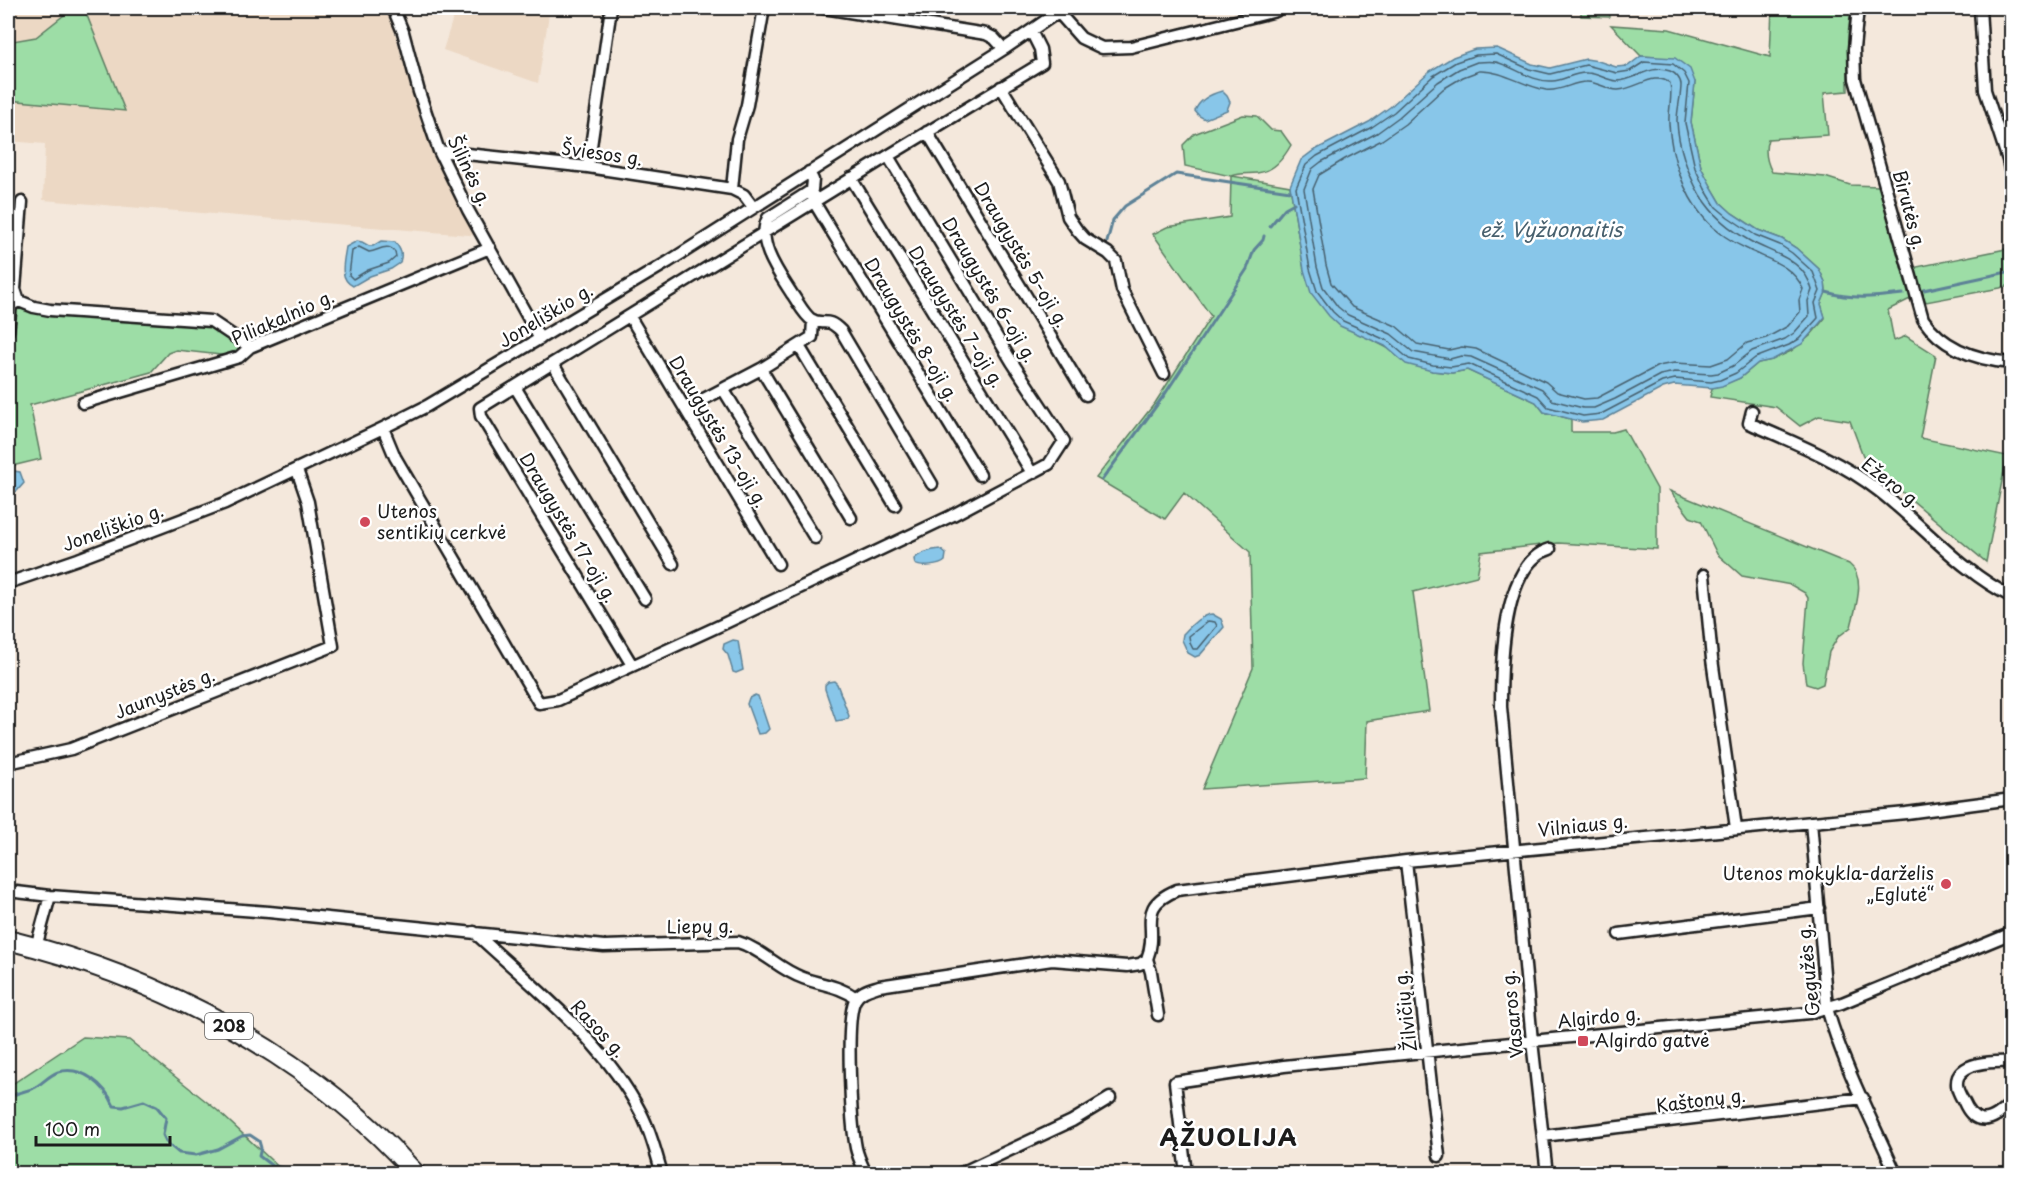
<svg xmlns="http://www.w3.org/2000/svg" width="2019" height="1181" viewBox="0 0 2019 1181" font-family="'Playpen Sans',sans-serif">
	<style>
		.built { fill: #ecd8c4 }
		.green { fill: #9ddda6; stroke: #5c7c61; stroke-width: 1.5 }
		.water { fill: #88c6e9; stroke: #5d8297; stroke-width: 1.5 }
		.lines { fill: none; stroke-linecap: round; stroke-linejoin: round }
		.shore { stroke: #47606e; stroke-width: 1.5 }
		.stream { stroke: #5d8297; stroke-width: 3 }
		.minor-casing { stroke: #1c1c1c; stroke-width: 15 }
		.trunk-casing { stroke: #1c1c1c; stroke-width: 22 }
		.minor { stroke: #fff; stroke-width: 10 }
		.trunk { stroke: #fff; stroke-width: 18 }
		.poi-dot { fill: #d1495b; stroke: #fff; stroke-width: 2 }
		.labels { text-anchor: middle; stroke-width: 5; stroke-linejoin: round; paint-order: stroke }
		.shield { fill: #fff; stroke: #606060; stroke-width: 1.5 }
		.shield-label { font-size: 16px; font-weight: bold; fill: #1c1c1c }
		.street-label { font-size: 18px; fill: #1c1c1c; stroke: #fff }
		.poi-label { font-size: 18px; fill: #1c1c1c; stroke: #fff; text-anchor: start }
		.water-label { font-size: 20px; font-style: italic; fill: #47606e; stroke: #fff }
		.district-label { font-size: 24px; font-weight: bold; letter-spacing: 1.5px; fill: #1c1c1c; stroke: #fff }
	</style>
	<rect width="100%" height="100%" fill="#f4e8dc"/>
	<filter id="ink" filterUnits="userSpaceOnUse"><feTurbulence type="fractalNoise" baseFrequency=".0167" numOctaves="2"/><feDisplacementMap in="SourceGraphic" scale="12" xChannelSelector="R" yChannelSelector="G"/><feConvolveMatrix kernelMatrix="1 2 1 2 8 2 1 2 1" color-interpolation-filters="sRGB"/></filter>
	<g filter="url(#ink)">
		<!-- built -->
		<path class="built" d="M8,8h65l-37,29 -23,4 -5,-5z
			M84,8h303l34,110 60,118 -438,-36 2,-56 -37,-3v-41l117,10z
			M456,8h94l-12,75 -95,-33z"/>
		<!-- green -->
		<path class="green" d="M73,8h11l41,103 -117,-11v-64l5,5 23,-4z
			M1581,8h28l1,9 -29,-1z
			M1772,8h79l-3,27v56l-24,2 4,42 -60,4c-4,12 -2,22 4,33l53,5 25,8 29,1 31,113 -22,11 6,31 12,-5 30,19 -16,83 87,18 -21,106 -121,-101 -15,-40 -31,-5 -19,10 -24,-19 -66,-10 2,-9 28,-10 18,-15 14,-3 19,-9 19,-15 15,-18 -4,-14 5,-12 -1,-10 -6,-13 -23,-21 -14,-9 -24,-9 -26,-17 -11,-10 -10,-17 -10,-19 -10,-45 4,-40 -39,-25 -15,-1 -30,-31 58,4 101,28z
			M1243,115l14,1 14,14 10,1 10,14c-8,14 -17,26 -34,28 -9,1 -17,0 -25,3l58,10 14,84 62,67 66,34 20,2 15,-3 69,32 8,10 27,7v13h42l11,-3 33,60v60l-99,-6 -77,9 -4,24 -64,16 16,119 -62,10 -2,57 -163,11 51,-121 -3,-116 -66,-59 -19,26 -69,-41 59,-75 56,-87 -58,-82 14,-7 63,-10 1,-41 -46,-10 -2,-21 11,-11z
			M2011,248v37l-11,3 -74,14 -14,-34z
			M11,305l200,16 39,26 -11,10 -63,-7 -8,3 -17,19 -121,33 11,54 -33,8v-136z
			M1670,491l179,73c18,14 6,44 2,63l-13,10 -9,15 -6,32 -7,3 -10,-3 -3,-21 5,-65 -3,-5 -14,-8 -49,-9 -25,-22 -16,-33 -11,-4z
			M83,1037l46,3 88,70 68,63h-277v-86z"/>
		<!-- water -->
		<path class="water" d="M1497,48l35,16 18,4 36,-9 12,2 18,6 12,-1 13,-10 34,2 15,11 5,13 -4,40 10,45 10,19 10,17 11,10 26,17 24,9 14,9 23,21 6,13 1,10 -5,12 4,13 -23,27 -30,16 -14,3 -18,15 -18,8 -10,2 -38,-3 -11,3 -60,32 -21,2 -38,-10 -8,-10 -69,-32 -15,3 -20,-2 -26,-7 -21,-18 -45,-20 -11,-10 -18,-23 -7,-23 -14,-84 11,-26 12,-9 56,-29 21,-15 40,-36 23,-14 22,-8z
			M1222,91l5,5 3,6 -3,8 -22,9 -6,-3 -4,-5c4,-11 16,-17 27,-20z
			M357,241l5,1 7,4h4l8,-5 14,1c6,8 8,12 5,21l-9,6 -21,7 -17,10c-15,-7 -9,-25 -7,-39z
			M14,471l6,1 4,11 -7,8 -9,3v-21z
			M940,549l6,5 -1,7c-5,5 -24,7 -30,3l-1,-5c7,-7 16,-9 26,-10z
			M1212,614l9,5 3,8 -24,28 -5,2 -7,-4 -6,-13 1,-6c8,-8 17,-19 29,-20z
			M733,640l5,1 5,29 -7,3 -3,-1 -5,-17 -5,-6 1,-5z
			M834,681l3,3 12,32 -1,3 -12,2 -11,-32v-4l3,-3z
			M755,695l3,1 11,33 -4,4 -7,1 -11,-30 2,-6z"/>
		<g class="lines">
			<!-- shore -->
			<path class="shore" d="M1496,54l33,15 21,5 36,-9 31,8 13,-2 14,-9 29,2 11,9 5,10 -4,40 10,45 10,21 11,18 12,10 27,18 25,10 12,8 21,19 7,19 -5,12 3,15 -19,21 -10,6 -34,13 -19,15 -16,7 -9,2 -36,-3 -13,3 -61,32 -18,2 -35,-9 -10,-11 -69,-32 -18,3 -18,-2 -24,-6 -21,-18 -45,-20 -10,-9 -16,-21 -7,-22 -14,-81 10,-23 11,-9 55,-29 22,-15 39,-36 23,-14 20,-7z
				M1477,62c6,0 13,-1 19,0 19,5 35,20 56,19 12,0 22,-9 35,-8 11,0 20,8 31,8 19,-1 31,-17 52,-10 5,2 11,8 11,14 0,12 -4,24 -4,36 1,25 11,53 23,74 13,21 29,34 50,46 23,13 55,18 62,49l-4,11 1,15 -15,17 -9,6 -33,12 -19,15 -15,7 -7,1 -36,-2 -15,3 -45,24 -21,9h-11l-31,-8 -10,-11 -71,-32 -10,-1 -11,3 -37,-7 -22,-18 -43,-19 -10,-8 -15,-20 -6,-20 -13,-78 8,-20 9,-7 56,-29 22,-16 39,-35 21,-13z
				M1479,71c24,-1 43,15 67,19 15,2 26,-8 40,-8 11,-1 20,8 32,8 19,-1 36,-19 52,-7 3,12 -2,28 -1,41 2,32 14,69 35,94 11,13 29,25 45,32 20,10 45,16 54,39l-4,11 1,12 -12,14 -22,12 -19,5 -19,16 -17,6 -37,-2 -16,3 -61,32 -13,1 -27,-7 -11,-10 -70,-33 -14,-2 -13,3 -32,-6 -21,-18 -44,-19 -21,-24 -5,-18 -13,-76 6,-14 26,-16 37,-19 23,-16 38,-35 20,-12z
				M359,247l10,5c10,-1 18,-10 26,0l1,5 -7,6 -21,7 -15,9 -4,-4 3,-24z
				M1208,621l7,1 2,4 -19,23h-5l-3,-6 -1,-7z"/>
			<!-- stream -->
			<path class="stream" d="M1270,226l15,-18 9,-5
				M1107,242l6,-22 12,-14 51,-32 114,17
				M1924,290l88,-19
				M1826,292c26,8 50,5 77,2
				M1102,480l63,-86 82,-125 7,-19 9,-10 1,-4
				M8,1098c8,-6 17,-6 26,-10 8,-4 15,-13 24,-16 24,-7 47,13 56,34l9,1 21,-6 13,6 9,11 -3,17 4,8 12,10 17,2 22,-6 24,-13 8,-1 9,6 2,7 -2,8 13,10 11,2 1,6"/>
			<defs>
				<path id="minor" d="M393,8l10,24 16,60 20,59 29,59 72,129
					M824,8l162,26 8,4 10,11
					M1858,8l-4,41 1,30 68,240c20,30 54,41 89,44
					M1980,8l5,82 23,70 4,18
					M1058,12l23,26 21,10 29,-1 145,-36
					M1001,87l58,94 9,36 9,13 8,9 23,14 8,8 6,29 42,84
					M927,132l159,263
					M439,151l149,16 144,22 12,6 9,12
					M588,167l23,-159
					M809,172l4,8 -1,10 -44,28c-13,24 12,57 24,76 6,8 12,21 20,26 13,6 14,-4 29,11l91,153
					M851,178l181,295
					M732,189l5,-50 10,-34 17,-97
					M813,195l1,7 166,273
					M19,301l15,6 16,3 161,11 39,26
					M630,317l148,247
					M8,331l3,-26 8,-4 -4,-12 7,-87
					M799,346l96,159
					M553,364l120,200
					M761,369l90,149
					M515,387l130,212
					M723,389l92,149
					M83,403l156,-46 11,-10 240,-99
					M685,409l76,-40 51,-32 1,-17
					M1752,411l-3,12c44,19 92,38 130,68 45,35 81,80 133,106
					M383,428l12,29 144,246 19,-3 161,-74 232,-110 98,-52 15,-23 -52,-79 -124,-206
					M1704,575l8,84 24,169
					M8,583l70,-24 147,-56 158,-75 44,-22 241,-144 336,-213 60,-41
					M632,665l-151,-249 -1,-8 408,-252 154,-93 -2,-14 -9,-18
					M8,763l63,-14 262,-103 -25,-144 -11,-32
					M1811,822l16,186c16,57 45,112 69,166
					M1406,861l33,295
					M8,891l42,5 219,16 335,34 134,-4c24,7 41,28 65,36 19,7 37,8 53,20
					M474,932c59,55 130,109 167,181 10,19 15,40 21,61
					M1619,934l200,-26
					M36,947l14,-51
					M1158,1015l-7,-43 -4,-13c13,-32 -13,-51 30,-69l229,-29 500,-48 106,-14
					M2012,1062c-16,-1 -57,-1 -55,23 0,6 4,12 7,17 3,7 8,15 16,17 12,3 24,-9 32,-17
					M1543,1136l320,-38
					M866,1174c-4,-9 -8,-17 -10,-26 -5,-25 -11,-129 -1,-148 5,-9 15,-11 24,-14l173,-26 75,6 13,-2 7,-5
					M959,1174l113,-53 38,-23
					M1186,1174l-11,-92 109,-16 525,-53 33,-10 170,-70
					M1547,1174l-15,-133 -31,-334c0,-42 1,-144 49,-158"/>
				<path id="trunk" d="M8,940c153,38 301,114 408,234"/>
			</defs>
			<!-- minor casing -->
			<use href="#minor" class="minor-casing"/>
			<!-- trunk casing -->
			<use href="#trunk" class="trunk-casing"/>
			<!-- minor -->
			<use href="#minor" class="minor"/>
			<!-- trunk -->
			<use href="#trunk" class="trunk"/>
		</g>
	</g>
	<!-- markers -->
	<g class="poi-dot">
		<circle cx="365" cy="522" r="6"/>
		<circle cx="1946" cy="884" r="6"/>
		<rect x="1577" y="1035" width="12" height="12" rx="3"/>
	</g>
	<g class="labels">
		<!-- shield labels -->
		<rect class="shield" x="205" y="1013" width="48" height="26" rx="4.5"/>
		<g class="shield-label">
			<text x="229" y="1032">208</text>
		</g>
		<!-- street labels -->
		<g class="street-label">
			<text transform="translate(602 154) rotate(8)" y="6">Šviesos g.</text>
			<text transform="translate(469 171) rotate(64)" y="6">Šilinės g.</text>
			<text transform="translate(1909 210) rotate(75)" y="6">Birutės g.</text>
			<text transform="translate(1021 255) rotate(59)" y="6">Draugystės 5-oji g.</text>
			<text transform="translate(989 290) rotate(59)" y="6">Draugystės 6-oji g.</text>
			<text transform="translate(546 316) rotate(-31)" y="6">Joneliškio g.</text>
			<text transform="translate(956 317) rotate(58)" y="6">Draugystės 7-oji g.</text>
			<text transform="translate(283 318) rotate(-24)" y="6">Piliakalnio g.</text>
			<text transform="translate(911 330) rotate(59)" y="6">Draugystės 8-oji g.</text>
			<text transform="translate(718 432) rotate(59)" y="6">Draugystės 13-oji g.</text>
			<text transform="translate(1891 483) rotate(38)" y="6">Ežero g.</text>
			<text transform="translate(113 528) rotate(-20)" y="6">Joneliškio g.</text>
			<text transform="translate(568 528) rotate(59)" y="6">Draugystės 17-oji g.</text>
			<text transform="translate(165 694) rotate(-22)" y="6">Jaunystės g.</text>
			<text transform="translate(1583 826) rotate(-6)" y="6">Vilniaus g.</text>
			<text transform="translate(700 927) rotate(-1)" y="6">Liepų g.</text>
			<text transform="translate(1809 970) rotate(-96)" y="6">Gegužės g.</text>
			<text transform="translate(1406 1011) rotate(-97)" y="6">Žilvičių g.</text>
			<text transform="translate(1513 1014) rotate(-96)" y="6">Vasaros g.</text>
			<text transform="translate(1599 1018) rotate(-6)" y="6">Algirdo g.</text>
			<text transform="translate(598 1029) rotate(47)" y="6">Rasos g.</text>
			<text transform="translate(1701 1101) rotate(-7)" y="6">Kaštonų g.</text>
		</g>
		<!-- poi labels -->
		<g class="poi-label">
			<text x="377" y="518">Utenos<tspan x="377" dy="21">sentikių cerkvė</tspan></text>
			<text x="1934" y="880" text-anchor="end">Utenos mokykla-darželis<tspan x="1934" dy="21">„Eglutė“</tspan></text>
			<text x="1595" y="1047">Algirdo gatvė</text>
		</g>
		<!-- water labels -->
		<g class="water-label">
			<text x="1551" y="237">ež. Vyžuonaitis</text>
		</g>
		<!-- district labels -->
		<g class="district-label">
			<text x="1229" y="1146">ĄŽUOLIJA</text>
		</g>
	</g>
	<!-- margin -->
	<rect width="2019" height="1181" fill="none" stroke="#fff" stroke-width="30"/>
	<rect x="15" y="15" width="1989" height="1151" fill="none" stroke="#1c1c1c" stroke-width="2" filter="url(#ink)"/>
	<!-- scale -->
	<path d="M36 1136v9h134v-9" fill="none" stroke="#1c1c1c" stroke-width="3"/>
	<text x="45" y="1136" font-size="18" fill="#1c1c1c" stroke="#ffffff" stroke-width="4.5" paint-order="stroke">100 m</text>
</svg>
